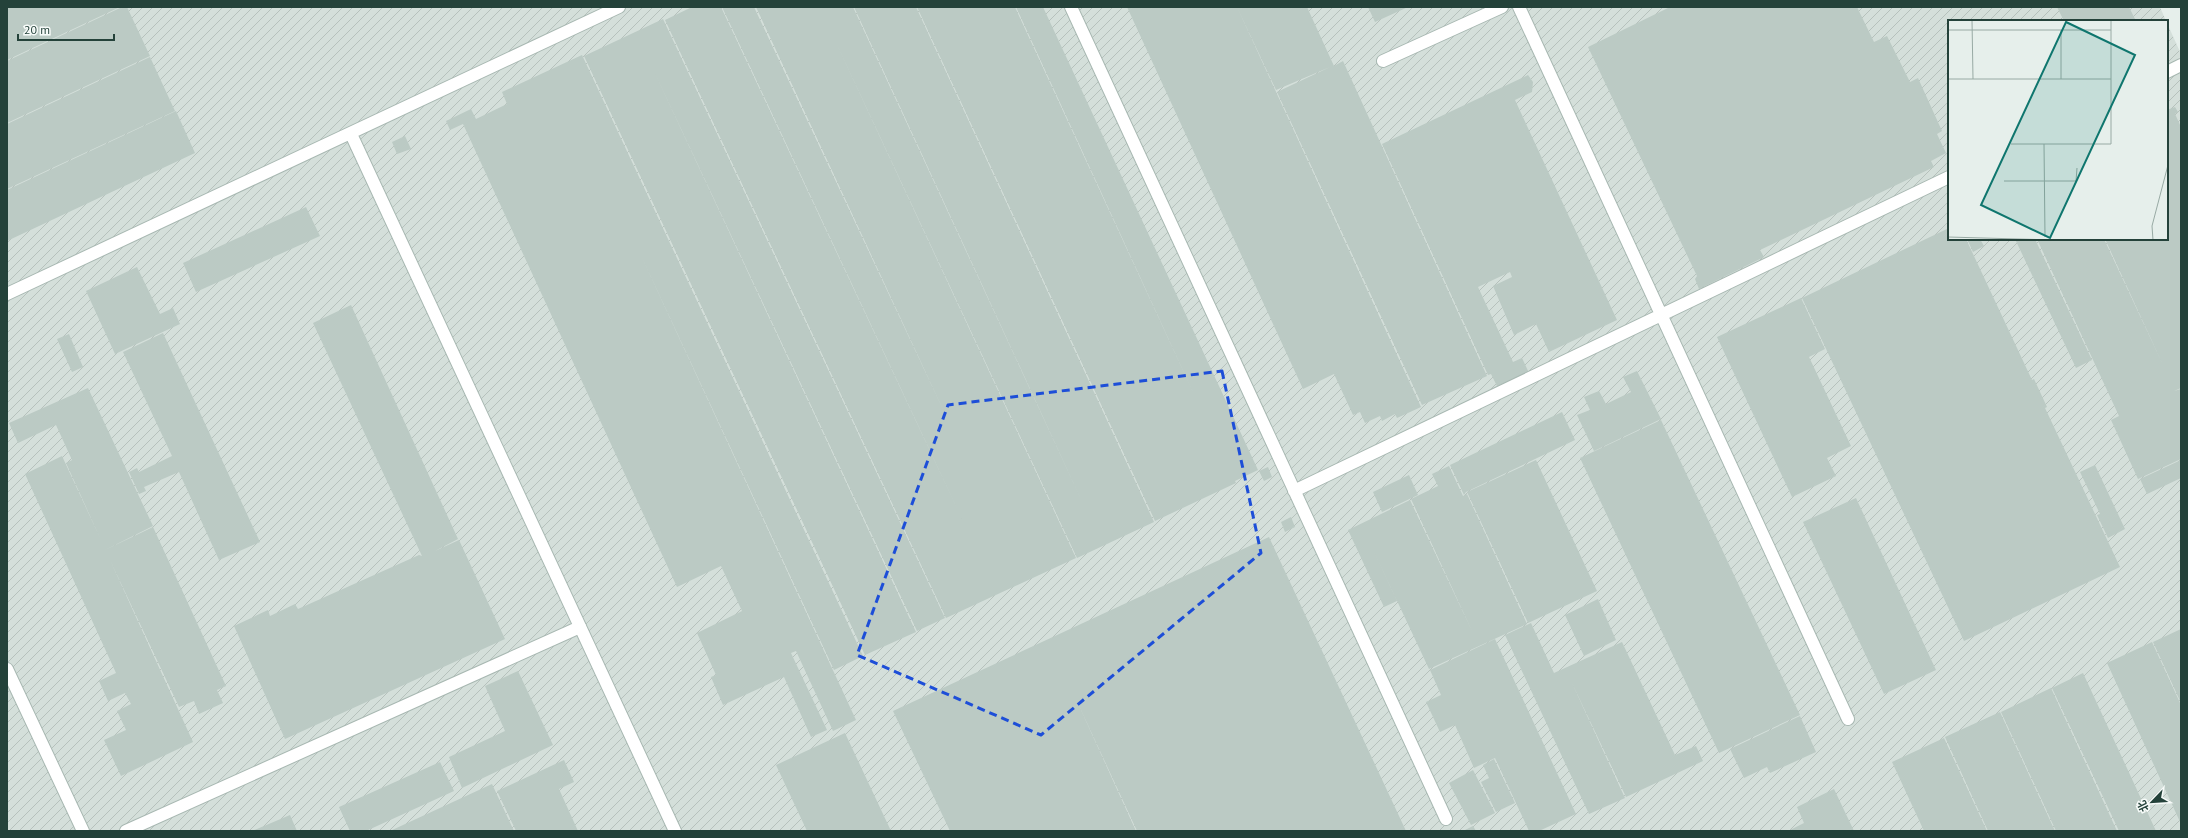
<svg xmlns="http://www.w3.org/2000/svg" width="2188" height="838" viewBox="0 0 2188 838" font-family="'PT Sans','Noto Sans SC',sans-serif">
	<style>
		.industrial { fill: url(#industrial-furrows) }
		.building { fill: #bbcac4 }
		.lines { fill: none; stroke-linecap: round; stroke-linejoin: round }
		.lane-casing { stroke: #a8b8b2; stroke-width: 14 }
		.street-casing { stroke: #a8b8b2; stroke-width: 14 }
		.lane { stroke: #fff; stroke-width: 12 }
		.street { stroke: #fff; stroke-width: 12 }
		.marked { fill: none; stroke: #1d4ed8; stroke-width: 3; stroke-dasharray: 8 5; stroke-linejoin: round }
		.inset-road { fill: none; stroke: #98aaa4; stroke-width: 1 }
		.view { fill: #0f766e; fill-opacity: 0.15; stroke: #0f766e; stroke-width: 2 }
		.inset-edge { fill: none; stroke: #24423a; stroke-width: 2 }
	</style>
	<defs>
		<pattern id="industrial-furrows" width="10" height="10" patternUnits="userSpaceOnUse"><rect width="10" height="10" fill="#d4dfda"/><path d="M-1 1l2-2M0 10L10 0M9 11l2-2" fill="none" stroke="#b6c1bc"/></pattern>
	</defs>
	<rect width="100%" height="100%" fill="#e6efeb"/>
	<!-- industrial -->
	<path class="industrial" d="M7,7h2153l6,14h-217v218h218v-216l14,31v777h-2174z"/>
	<!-- building -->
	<path class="building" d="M7,7h113l-113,53z
		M122,7h5l23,49 -143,67v-62z
		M692,7h29l241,512 -240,-512h32l192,409 -190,-409h97l232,501 -231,-501h62l238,515 -77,36 -245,-524 244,524 -130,60 -281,-598z
		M917,7h98l183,396 -182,-396h27l215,463 -23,11 1,2 -81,38z
		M1127,7h110l184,400 -24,11 -2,-4 -13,7 -2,-5 -15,7 -5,-11 -7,3 -19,-41 -31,15z
		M1237,7h70l27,59 9,-5 144,315 -65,29 -145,-313 53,-25 -54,23z
		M1368,7h40l-33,15z
		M1670,7h187l17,35 13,-6 23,46 8,-4 24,53 -5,3 9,19 -15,8 3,6 -174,83 4,7 -65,32 -4,-10 2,-3 -109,-229z
		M2057,7h72l7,14h-72z
		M663,19l282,599 -28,13 -265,-564 264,565 -51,23 -281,-599z
		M582,55l281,601 -29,14 -196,-421 218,471 -23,11 -37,-80 -5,2 36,77 -16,7 -27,-60 -61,28 -12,-28 5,-2 -19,-42 45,-22 -21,-45 -44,21 -214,-463 -13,6 -4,-9 25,-12 5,10 31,-15 -5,-12z
		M150,57l25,54 -168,78v-65z
		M1528,75l5,7 -1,10 -17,8 102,220 -68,32 -13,-28 -22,11 -21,-49 19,-9 -2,-5 -32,15 35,75 9,-4 7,15 -32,13 -6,-12 -3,1 -106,-231z
		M2175,107l3,5 -3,2 6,13v261l-7,3 7,-2v70l-43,20 -27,-59 8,-4 -82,-177h67l59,126 -58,-126h62v-129z
		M176,111l19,42 -188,88v-51z
		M405,136l6,13 -14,5 -5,-12z
		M306,207l14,29 -124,56 -13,-29z
		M1949,228v11h17l66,141 2,-1 13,28 -2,1 75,159 -156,74 -162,-343z
		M1967,239h13l4,7 -11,6z
		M2015,239h20l57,121 -16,8z
		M137,267l23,47 13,-6 7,16 -65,30 -29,-63z
		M1801,298l24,51 -16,8 42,89 -24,12 9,18 -44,21 -75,-160z
		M351,305l107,234 -23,12 24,-11 46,99 -220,100 -51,-113 34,-16 2,6 25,-12 3,5 121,-54 3,1 -109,-233z
		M163,333l97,209 -41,18 -40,-88 -35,15 2,4 -7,3 -10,-22 8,-4 2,4 33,-16 -49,-104z
		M69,334l14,33 -11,5 -15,-33z
		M1637,371l24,48 -67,32 -17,-36 13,-5 -6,-13 15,-6 7,13 25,-12 -8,-15z
		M88,388l65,138 -48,24 48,-23 73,159 -9,4 6,13 -24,11 -5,-13 -15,6 -69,-147 83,182 -72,34 -17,-36 22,-10 -9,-19 14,-7 -6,-11 -17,8 -9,-20 17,-8 -91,-199 37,-18 39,84 -35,-77 6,-3 -16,-35 -38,18 -9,-20z
		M1562,412l13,28 -109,52 -2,3 -14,-30z
		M1661,420l139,295 -81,38 -139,-295z
		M1536,460l61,131 -69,32 -61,-131z
		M2181,460v18l-34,16 -7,-15z
		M2095,465l30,64 -17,9 -11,-23 3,-1 -20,-42z
		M1449,466l14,30 4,-2 60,130 -98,45 -61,-130 29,62 -13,6 -36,-77 62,-30 62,131 -61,-132 27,-13 -6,-12z
		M1268,467l4,10 -8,4 -5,-10z
		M1409,475l9,20 -36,17 -9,-20z
		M1856,498l80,172 -52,24 -81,-172z
		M1291,517l4,10 -10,5 -4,-10z
		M1269,537l137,294h-269l-62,-134 61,134h-186l-57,-120z
		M1598,599l18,41 -32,16 -19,-41z
		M1531,623l23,50 68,-31 53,113 21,-9 7,15 -77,36 -55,-116 54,117 -36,16 -84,-179z
		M2181,629v74l-28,-61z
		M1495,639l81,175 -37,17h-10l-34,-73 -21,10 -19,-43 -15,7 -14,-30 15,-7 -11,-25z
		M2152,642l29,63v119l-74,-161z
		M518,671l35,74 -91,43 -13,-31 56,-26 -20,-45z
		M2083,673l73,158h-37l-67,-143z
		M2051,688l66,143h-61l-55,-119z
		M2000,712l55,119h-67l-43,-94z
		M1800,716l16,36 -46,21 -3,-6 -23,11 -14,-29z
		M845,733l46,98h-84l-31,-66z
		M1944,738l43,93h-63l-32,-69z
		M1494,759l21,44 -19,9 -15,-30 8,-4 -6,-13z
		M564,760l10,22 -15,7 19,42h-62l-19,-40z
		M440,762l14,29 -88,40h-16l-11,-24z
		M1473,770l22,43 -24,12 -22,-42z
		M492,784l22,47h-124z
		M1834,789l20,42h-66l16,-8 -7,-16z
		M290,815l7,16h-45z
		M1473,826l3,5h-13z"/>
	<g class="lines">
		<defs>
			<path id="lane" d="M126,831l454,-204"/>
			<path id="street" d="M1071,7l375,812
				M1519,7l329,712
				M1383,61l119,-54
				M2167,72l14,-7
				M351,134l324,697
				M7,294l612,-287
				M1294,491l655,-314
				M7,669l76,162"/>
		</defs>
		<!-- lane casing -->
		<use href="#lane" class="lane-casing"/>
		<!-- street casing -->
		<use href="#street" class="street-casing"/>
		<!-- lane -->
		<use href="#lane" class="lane"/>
		<!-- street -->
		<use href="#street" class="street"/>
	</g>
	<!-- marked area -->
	<path class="marked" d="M1222,371l39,182 -220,182 -184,-80 91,-250z"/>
	<!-- overview -->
	<g transform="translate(1948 20)">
		<rect width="220" height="220" fill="#e6efeb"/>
		<path class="inset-road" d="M24,0l1,59M0,10h163M0,59h163M113,59v-49M63,124h100v-124M96,124l1,93M56,161h72l1,-13M0,217l106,3M205,220l-1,-14 16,-61"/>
		<path class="view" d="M118,2l69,33 -85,183 -69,-33z"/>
		<rect width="220" height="220" class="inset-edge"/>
	</g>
	<!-- border -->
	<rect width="2188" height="838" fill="none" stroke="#24423a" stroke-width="16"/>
	<!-- north arrow -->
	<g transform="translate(2152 802) rotate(245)" stroke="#f7fbf9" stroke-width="3" paint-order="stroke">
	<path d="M0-3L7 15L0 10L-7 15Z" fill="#24423a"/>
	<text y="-6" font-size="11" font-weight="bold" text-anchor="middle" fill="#24423a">北</text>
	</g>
	<!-- scale -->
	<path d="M18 34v6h96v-6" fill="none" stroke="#24423a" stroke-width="2"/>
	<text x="24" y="34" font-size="12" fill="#24423a" stroke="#f7fbf9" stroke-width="3" paint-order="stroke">20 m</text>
</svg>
